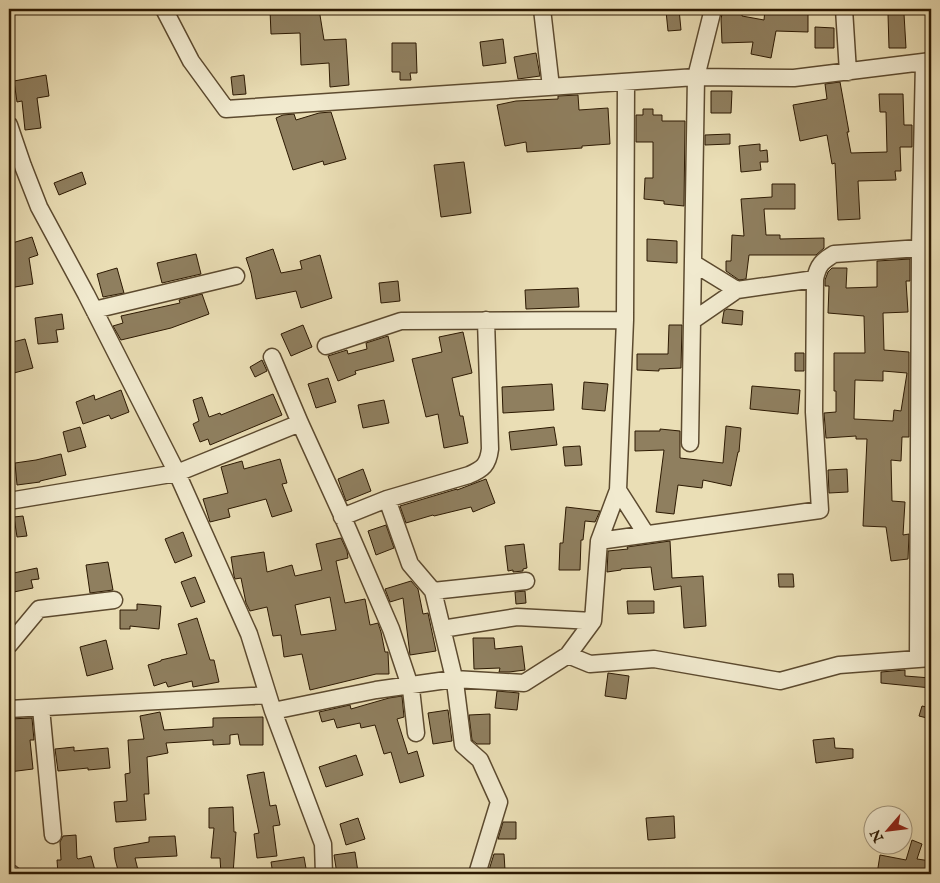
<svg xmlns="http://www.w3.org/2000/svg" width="940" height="883" viewBox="0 0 940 883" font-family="'IM FELL English',serif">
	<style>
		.building { fill: #8f7f5f; stroke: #2c1902; fill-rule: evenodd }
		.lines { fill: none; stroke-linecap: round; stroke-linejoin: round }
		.minor-casing { stroke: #5c4a2f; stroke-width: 19 }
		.minor { stroke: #f1eacf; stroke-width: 16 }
	</style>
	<rect width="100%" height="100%" fill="#eadeb5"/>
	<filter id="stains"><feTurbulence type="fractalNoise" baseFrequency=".004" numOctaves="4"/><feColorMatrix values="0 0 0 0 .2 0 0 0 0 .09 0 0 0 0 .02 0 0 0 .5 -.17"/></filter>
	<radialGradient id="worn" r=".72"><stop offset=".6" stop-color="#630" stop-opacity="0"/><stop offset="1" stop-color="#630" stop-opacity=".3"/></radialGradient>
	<!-- building -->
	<path class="building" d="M319,9l5,31 22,-1 3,46 -19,2 -1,-24 -28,2 -1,-32 -29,1 -1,-24z
		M679,9l2,21 -13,1 -2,-20z
		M723,9h19v7l22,4 1,-11 21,1v-1h22v23l-32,-1 -5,27 -20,-4 2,-12 -31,1 -1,-24z
		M888,14h16l2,34h-17z
		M815,27l19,1v20h-19z
		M503,39l3,24 -23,3 -3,-24z
		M392,43h24l1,30h-7l1,7h-11v-8h-8z
		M536,53l4,23 -22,3 -4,-22z
		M46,75l3,21 -12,2 4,30 -16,2 -3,-29 -5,1 -3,-21z
		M244,75l2,19 -13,1 -2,-18z
		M840,82l9,50h-2l4,21 36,-1 -1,-40h-6l-1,-18h24l1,31h8v22h-12l1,24h-6l1,9 -38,1 2,38 -22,1 -3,-57 -3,1 -5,-29 -27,6 -7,-36 34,-6 -2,-15z
		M711,91h21l-1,22h-20z
		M578,95l1,15 29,-2 2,36 -28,2v2l-55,4 -1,-10 -21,4 -8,-41 19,-4 42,-2v-3z
		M643,109h10v6h9v6h23l-1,85 -20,-2v-3l-20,-2 1,-21h8v-36h-17v-27h7z
		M331,112l15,47 -22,6 -1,-4 -30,9 -17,-52 7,-3 11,-1 2,6 23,-7z
		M730,134v10l-25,1v-10z
		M760,144v7l7,-1 1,12h-8l1,8 -20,2 -2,-26z
		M464,162l7,51 -30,4 -7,-52z
		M82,172l4,12 -27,11 -5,-12z
		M772,184h23v25h-31l2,26h14v4l44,-1v10l-8,7h-67l-3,24 -7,1 -13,-9v-10h5l1,-26 12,1 -3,-37 31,-2z
		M32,237l6,18 -9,3 4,26 -24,4v-22l5,-1 -5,-17v-4z
		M647,239l30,2v22l-30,-2z
		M273,249l8,24 21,-4 -2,-8 20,-6 12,43 -31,10 -5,-17 -40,8 -5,-26 -5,-15z
		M196,254l5,20 -39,9 -5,-20z
		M910,259v22h-4l2,31 -25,1 1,37 25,2v85h-7l-1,24 -10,-1 1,41 13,1 -2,33 6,-1 -1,25 -17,2 -5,-34 -23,-1 4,-87h-11v-3l-30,2 -2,-25 12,-1v-21h-2v-38h31l-1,-37 -36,-3 1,-27h-4v-6l3,-8 4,-4h15l-1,20 31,-1v-26zM883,371l24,2 -6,38 -7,-1 -1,11 -39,-2 1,-39 28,1z
		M117,268l7,25 -21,4 -6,-23z
		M398,281l2,20 -19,2 -2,-20z
		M578,288l1,19 -53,2 -1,-19z
		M202,294l7,20 -38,14 -50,12 -8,-14 10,-3 -2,-7 59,-13 -1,-3z
		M727,309l16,2 -1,14 -20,-2 2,-12z
		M62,314l2,15 -8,1 2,12 -20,2 -3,-26z
		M303,325l9,22 -21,9 -10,-22z
		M669,325h13l-1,43 -22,1v2l-22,-1v-16h31z
		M463,332l9,41 -20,5 8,38h3l5,27 -24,5 -6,-34 -12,3 -14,-58 30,-7 -3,-15z
		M388,336l6,25 -39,10 1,3 -18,7 -10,-25 19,-6 1,4 19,-5 -1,-6z
		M25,339l8,29 -23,6 -1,-6v-25z
		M795,353h9v18h-9z
		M262,360l5,11 -12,6 -5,-10z
		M328,378l8,24 -20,6 -8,-24z
		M584,382l24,2 -3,27 -23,-2z
		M552,384l2,26 -51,3 -1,-26z
		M752,386l48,4 -2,24 -48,-5z
		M121,390l8,22 -18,7 -2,-4 -26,9 -7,-22 18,-7 1,5z
		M273,394l9,21 -72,30 -2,-6 -8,3 -7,-18 6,-3 -6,-21 9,-3 7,20 11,-4 1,2z
		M384,400l5,23 -26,5 -5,-23z
		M726,426l15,2 -2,24h-1l-7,34 -28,-6 -1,8 -24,-3 -4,29 -18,-2 8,-62 -29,1v-20h25v-2l20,2v27l43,5z
		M80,427l6,20 -18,5 -5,-20z
		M554,427l3,18 -46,5 -2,-18z
		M580,446l2,19 -17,1 -2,-19z
		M61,454l5,21 -26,6v1l-23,3 -2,-22 21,-3z
		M280,459l7,24 -5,1 10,27 -20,6 -6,-18 -38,10 2,8 -20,5 -7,-23 25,-6 -7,-26 21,-6 2,8z
		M363,469l8,22 -25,10 -8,-22z
		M847,469l1,23 -19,1 -1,-23z
		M486,479l9,24 -22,9 -2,-5 -37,9 -1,-1 -27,8 -6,-17 57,-17v1z
		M566,507l34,4 -5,11 -10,-1 -2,19h-2l-1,30h-21l1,-27h3z
		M23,516l4,20 -10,1 -3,-20z
		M386,525l8,23 -18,7 -8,-24z
		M183,532l9,24 -17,7 -10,-24z
		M341,538l6,13 1,7 -12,3 9,42 20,-4 5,26 8,-2 3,9 4,20h3v1l1,21h-13l-66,16 -8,-36 -18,3 -3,-22 -8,1 -6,-29 -17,4 -4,-8 -5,-25 -6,1 -1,-3 -3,-19 33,-5 3,20 25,-7 3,11 27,-6 -6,-26zM330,597l6,33 -35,5 -6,-30z
		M670,541l2,37 31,-2 3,50 -22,2 -3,-42 -27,4 -3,-23 -30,2v1l-14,2 1,-21 20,-2 -1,-2z
		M524,544l3,24 -4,1v2l-10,1v-2l-5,1 -3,-25z
		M108,562l5,28 -23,3 -4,-28z
		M37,568l2,11 -8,1 2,8 -24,5v-19z
		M778,574h15l1,13h-15z
		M195,577l10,25 -14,5 -10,-25z
		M411,581l7,8 5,25 5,-1 8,38 -26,4 -7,-57 -13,4 -5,-13z
		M525,591l1,12 -10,1 -1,-12z
		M627,601h27v12l-26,1z
		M137,604l24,2 -2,23 -29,-3v3h-10v-19h17z
		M197,618l13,42h4l5,22 -26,5 -1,-6 -24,6 -2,-5 -12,4 -6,-21 13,-4v-1l26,-6 -9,-30z
		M473,638h21l1,11 27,-3 3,24 -16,2h-10l1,-4 -26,1z
		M106,640l7,29 -26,7 -7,-29z
		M905,670v6l26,2v10l-50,-5v-11z
		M608,673l21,3 -3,23 -21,-3z
		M497,691l22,2 -2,17 -22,-2z
		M402,696l2,21 -7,2 11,35 9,-3 7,25 -24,7 -9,-31 -7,2 -9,-29 -14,3 -1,-5 -23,5 -3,-9 -12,3 -3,-10 31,-7 1,4 38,-11z
		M922,706l9,2v11l-12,-3z
		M448,710l4,31 -19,3 -5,-31z
		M160,712l4,18 49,-3v-9l50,-1v28h-23l-2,-11 -8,1v9l-17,1v-5l-47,3 2,10 -21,4 2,37h-5l2,26 -30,2 -2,-20 13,-1 -2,-27 5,-1 -2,-33 16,-1 -4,-23z
		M490,714v30h-13l-5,-4 -3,-25z
		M32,718l2,22h-4l3,29 -24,3v-53z
		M834,738l1,10 18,1v9l-37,5 -3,-23z
		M74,747v4l34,-3 2,20 -22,2v-2l-30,3 -3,-22z
		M356,755l7,20 -37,12 -7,-20z
		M264,772l6,34 6,-1 4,20 -7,1 4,30 -20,2 -3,-24 5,-1 -12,-58z
		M233,807l1,25h2l-3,42h-12l-1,-16h-9l3,-30h-5v-20z
		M674,816l1,22 -27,2 -2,-22z
		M358,818l7,21 -19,6 -6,-21z
		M503,822h13v17h-18z
		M76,835l1,23 1,1 13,-3 5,18h-38l-1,-14h4l-1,-18 3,-6z
		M175,836l2,20 -42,2 4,16h-20l-4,-15 -1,-11 35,-6v-5z
		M912,840l10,4 -5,15 14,2v13h-54l3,-19 26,5z
		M355,852l3,20 -21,2 -3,-19z
		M494,854h10l1,16h-16z
		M304,857l3,17h-34l-2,-12z"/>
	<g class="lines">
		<defs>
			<path id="minor" d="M164,9l27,52 35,48 470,-32 98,1 137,-17
				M542,9l9,78
				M844,9l4,63
				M9,125l14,41 16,41 47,87 91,179 72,161 24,77 50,133 1,30
				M693,263l44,27 78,-11
				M94,310l142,-34
				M692,321l45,-31
				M326,346l75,-25 224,-1
				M272,357l28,66 41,90 50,116 20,60 5,44
				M690,443l6,-366 17,-68
				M618,490l28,44
				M387,499l23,65 23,27 22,91 8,63 17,15 19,42 -22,72
				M9,501l168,-28 123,-50
				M342,517l45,-18 82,-24c14,-6 19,-10 21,-26l-4,-129
				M599,541l19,-51 7,-170 1,-238
				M433,591l93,-10
				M442,629l75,-12 76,4
				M9,645l30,-36 75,-9
				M568,655l22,9 64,-5 126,22 59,-16 92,-7
				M918,659l2,-411 4,-186
				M41,708l12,127
				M9,709l259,-14
				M273,711l103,-21 78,-11 70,4 44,-28 25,-34 6,-80 221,-31 -6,-98 1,-133c3,-14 7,-18 19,-25l86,-6h11
				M10,873l2,1"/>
		</defs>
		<!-- minor casing -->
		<use href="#minor" class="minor-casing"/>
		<!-- minor -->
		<use href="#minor" class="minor"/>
	</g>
	<!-- margin -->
	<rect width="940" height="883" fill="none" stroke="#eadeb5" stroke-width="30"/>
	<rect x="10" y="10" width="920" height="863" fill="none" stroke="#2c1902" stroke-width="2.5"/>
	<rect x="15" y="15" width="910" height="853" fill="none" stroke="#2c1902"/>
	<!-- north arrow -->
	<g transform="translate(888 830) rotate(242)"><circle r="24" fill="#f1eacf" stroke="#a2967d"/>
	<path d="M0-4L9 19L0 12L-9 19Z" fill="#8f2418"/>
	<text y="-8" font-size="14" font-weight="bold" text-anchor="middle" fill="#2c1902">N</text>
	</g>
	<rect width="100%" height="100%" filter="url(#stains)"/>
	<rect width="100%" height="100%" fill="url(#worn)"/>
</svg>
